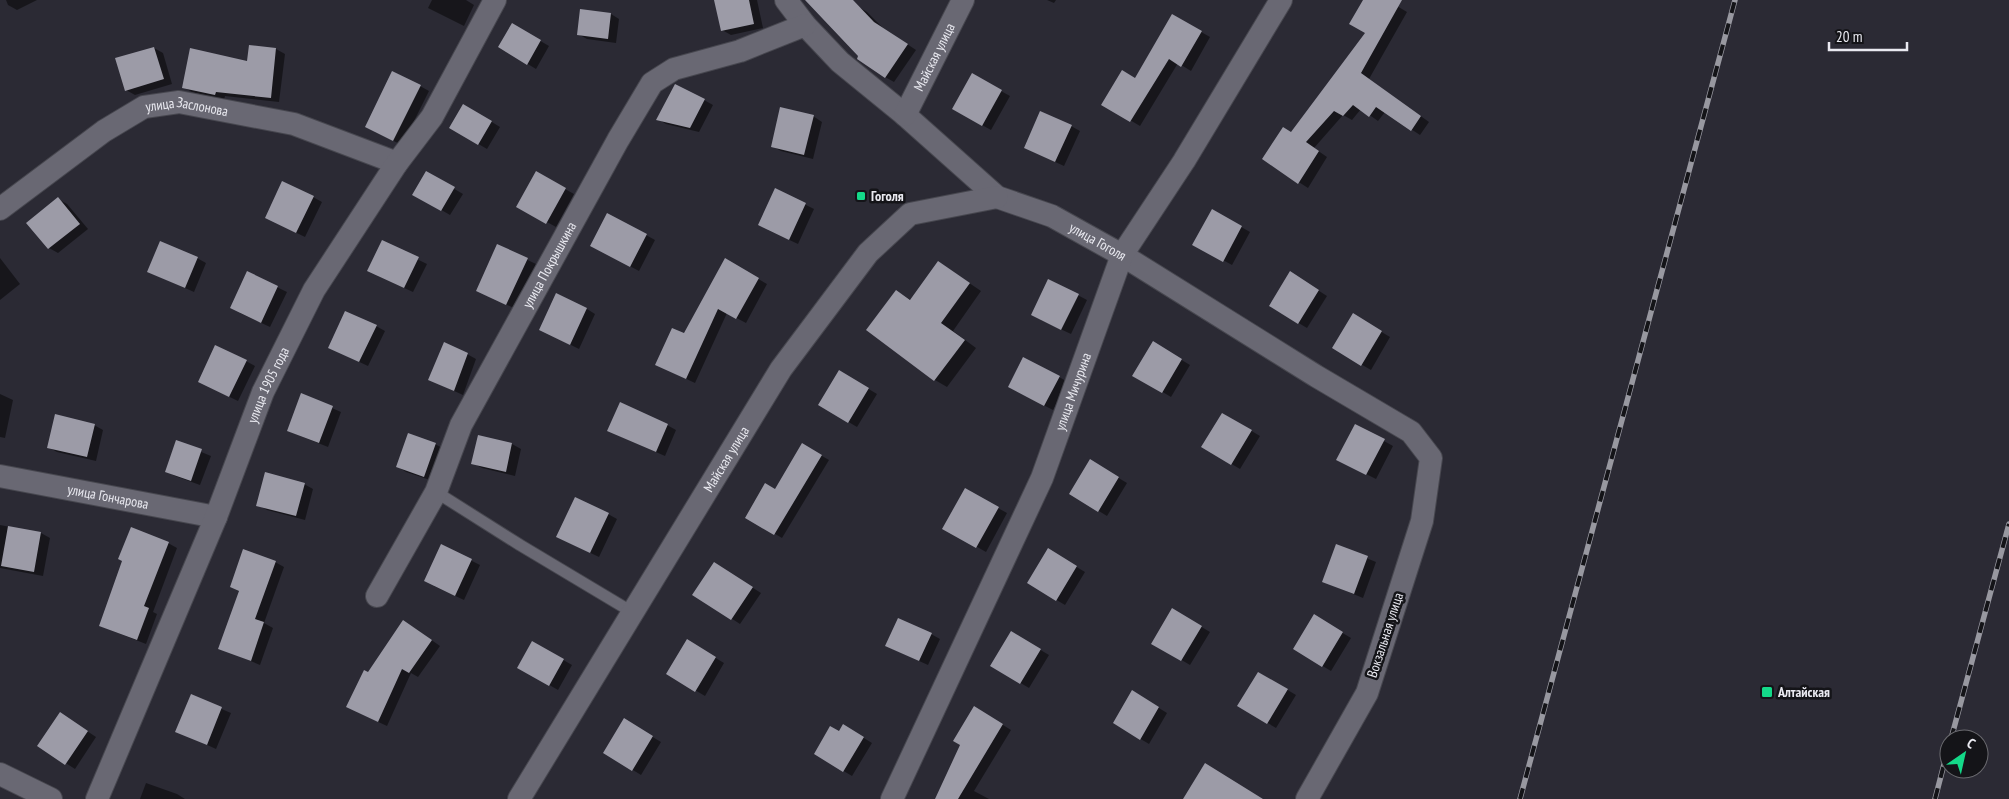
<svg xmlns="http://www.w3.org/2000/svg" width="2009" height="799" viewBox="0 0 2009 799" font-family="'PT Sans Narrow',sans-serif">
	<style>
		.shadow { fill: #0007 }
		.building { fill: #9c9ba7 }
		.lines { fill: none; stroke-linecap: round; stroke-linejoin: round }
		.lane-casing { stroke: #47474f; stroke-width: 13 }
		.street-casing { stroke: #47474f; stroke-width: 24 }
		.lane { stroke: #696873; stroke-width: 11 }
		.street { stroke: #696873; stroke-width: 22 }
		.rail-casing { stroke: #9898a0; stroke-width: 5.5 }
		.rail { stroke: #141418; stroke-width: 4; stroke-dasharray: 11; stroke-linecap: butt }
		.poi-dot { fill: #14d989; stroke: #141418; stroke-width: 2 }
		.labels { text-anchor: middle; stroke-width: 5; stroke-linejoin: round; paint-order: stroke }
		.street-label { font-size: 14px; fill: #eaeaf1; stroke: #141418 }
		.poi-label { font-size: 14px; font-weight: bold; fill: #eaeaf1; stroke: #141418; text-anchor: start }
	</style>
	<rect width="100%" height="100%" fill="#2b2a34"/>
	<!-- shadow -->
	<path class="shadow" d="M6,0h31l-20,10 -9,-5z
		M432,0h34l8,5 -10,21 -36,-18z
		M715,0h42l6,28 -32,7 -9,-5z
		M1047,0h9l-2,3z
		M1364,0h23l20,12 -38,67 60,43 -9,13 -35,-23 -7,9 -17,-12 -9,11 -9,-5 -29,33 13,9 -19,31 -45,-29 28,-26 76,-100z
		M859,7l8,5 16,16 33,22 -22,32 -9,-5z
		M611,14l8,5 -3,24 -29,-4 -9,-5z
		M1173,16l37,21 -19,34 -13,-8 -38,63 -37,-22 33,-25z
		M513,25l36,21 -13,23 -36,-22z
		M250,46l26,3 9,5 -6,48 -54,-6 -1,4 -32,-8 -9,-5 65,-25z
		M154,48l9,5 9,31 -37,11 -9,-5z
		M972,75l38,21 -19,34 -38,-21z
		M420,86l9,5 -27,54 -27,-13z
		M704,100l9,5 -14,27 -33,-8 -8,-5z
		M464,105l36,22 -13,22 -36,-21z
		M813,116l9,6 -9,37 -32,-8 -9,-5z
		M1071,126l9,5 -16,35 -39,-18z
		M427,173l36,21 -13,21 -36,-21z
		M536,173l38,21 -18,33 -38,-21z
		M776,190l38,19 -16,35 -30,-14z
		M313,197l9,5 -17,35 -29,-14z
		M58,199l9,5 21,25 -30,24 -9,-5z
		M1213,211l37,21 -18,33 -38,-21z
		M646,235l9,5 -16,31 -38,-20z
		M382,242l45,22 -14,28 -35,-16z
		M498,246l38,18 -20,45 -30,-14z
		M0,258l20,26 -20,16z
		M197,258l9,5 -12,29 -45,-20z
		M725,260l42,24 -21,39 -19,-10 -32,70 -30,-14z
		M950,270l31,21 -28,40 23,17 -29,39 -12,-7 -39,-89 15,9z
		M248,273l39,19 -17,35 -30,-14z
		M1291,273l36,23 -20,32 -37,-22z
		M1049,280l38,20 -16,34 -30,-14z
		M587,309l8,5 -16,35 -30,-15z
		M1353,315l37,22 -19,33 -38,-22z
		M376,326l9,5 -17,35 -30,-14z
		M1153,343l37,22 -19,32 -37,-22z
		M467,354l9,5 -13,36 -33,-15z
		M246,361l9,5 -17,35 -29,-14z
		M840,372l37,22 -20,33 -37,-22z
		M1059,377l9,5 -15,28 -35,-18z
		M0,394l13,6 -8,38 -5,-1z
		M302,395l39,17 -13,35 -40,-16z
		M1223,414l37,22 -20,33 -37,-22z
		M94,425l9,5 -7,31 -39,-9 -9,-5z
		M667,425l9,5 -11,26 -48,-21z
		M1355,425l38,21 -17,33 -30,-15z
		M479,436l33,8 9,5 -6,27 -33,-8 -9,-5z
		M177,442l34,14 -11,29 -25,-9 -9,-5z
		M435,444l9,5 -11,32 -27,-9 -9,-6z
		M803,445l26,15 -47,78 -36,-21 30,-27z
		M1090,461l37,22 -20,33 -36,-22z
		M304,484l9,5 -8,31 -38,-10 -9,-5z
		M965,490l42,23 -21,39 -42,-24z
		M608,514l9,5 -18,38 -42,-20z
		M0,525l41,8 9,5 -7,38 -43,-8z
		M168,543l9,5 -24,64 4,2 -11,30 -46,-18z
		M442,546l38,19 -16,35 -30,-14z
		M1337,546l39,16 -13,36 -39,-16z
		M1048,550l37,22 -20,33 -37,-22z
		M275,562l9,5 -20,56 9,5 -13,37 -40,-17 20,-56 -9,-5z
		M723,569l38,24 -21,31 -46,-30z
		M1173,610l37,22 -20,33 -37,-22z
		M1314,616l37,22 -20,33 -37,-22z
		M413,627l27,19 -22,31 -7,-4 -24,53 -30,-14 11,-38z
		M1012,633l37,22 -20,33 -37,-22z
		M931,634l9,5 -12,26 -42,-19z
		M687,641l37,22 -19,33 -37,-22z
		M532,642l40,23 -14,25 -40,-23z
		M1259,673l37,22 -20,33 -37,-22z
		M1133,692l34,21 -18,31 -35,-21z
		M191,696l40,17 -15,36 -39,-18z
		M974,707l37,23 -37,61 15,8h-53l26,-55z
		M69,719l27,18 -21,32 -36,-23z
		M624,720l37,22 -20,33 -37,-23z
		M844,726l28,17 -20,33 -37,-22 24,-21z
		M146,783l31,11 8,5h-45z"/>
	<!-- building -->
	<path class="building" d="M714,0h35l5,24 -33,7z
		M805,0h48l21,22 34,22 -23,34 -28,-19 1,-3z
		M1363,0h39l-41,73 60,43 -10,15 -35,-24 -7,10 -16,-12 -10,11 -9,-5 -28,31 13,9 -21,33 -36,-25 21,-32 8,5 74,-99 -16,-9z
		M580,9l31,4 -3,26 -31,-4z
		M1172,14l30,17 -21,36 -12,-8 -39,63 -29,-17 21,-35 13,8z
		M512,23l29,17 -14,25 -29,-18z
		M249,45l27,3 -5,50 -55,-6 -1,3 -33,-7 8,-40 57,13z
		M154,47l10,32 -39,12 -10,-33z
		M392,71l29,14 -28,56 -28,-14z
		M972,73l30,17 -20,36 -30,-17z
		M675,84l30,15 -15,29 -34,-8z
		M463,104l29,17 -14,24 -29,-17z
		M780,107l34,8 -10,40 -33,-8z
		M1040,111l32,14 -17,37 -31,-14z
		M426,171l29,16 -14,24 -29,-16z
		M536,171l30,17 -20,36 -30,-17z
		M282,181l32,15 -18,37 -31,-15z
		M775,188l31,15 -17,37 -31,-15z
		M58,197l22,27 -32,25 -22,-26z
		M1212,209l30,17 -19,36 -31,-17z
		M607,213l40,21 -17,33 -40,-21z
		M382,240l37,17 -15,31 -37,-17z
		M160,241l38,16 -13,31 -38,-16z
		M497,244l31,14 -22,47 -30,-14z
		M725,258l34,20 -23,41 -18,-10 -32,70 -31,-14 17,-37 12,5z
		M938,261l32,22 -29,40 24,17 -31,41 -68,-51 30,-40 14,10z
		M247,271l31,15 -17,37 -31,-15z
		M1290,271l29,19 -21,34 -29,-18z
		M1048,279l31,15 -18,36 -30,-15z
		M556,293l31,15 -17,37 -31,-15z
		M345,311l32,14 -18,37 -31,-14z
		M1353,313l29,18 -21,35 -29,-18z
		M1153,341l29,18 -20,34 -30,-17z
		M444,342l24,11 -14,38 -26,-11z
		M215,345l32,15 -18,37 -31,-15z
		M1023,357l37,19 -16,30 -36,-19z
		M839,370l30,18 -21,35 -30,-18z
		M301,393l32,13 -14,37 -32,-12z
		M620,402l48,22 -12,28 -49,-21z
		M1222,413l30,17 -21,35 -30,-18z
		M55,414l40,10 -8,33 -40,-9z
		M1355,424l30,15 -19,36 -30,-15z
		M408,433l28,10 -12,34 -28,-10z
		M478,435l34,8 -6,29 -35,-8z
		M176,440l26,9 -11,32 -26,-9z
		M802,443l20,12 -48,80 -29,-17 20,-35 10,6z
		M1090,459l29,18 -21,35 -29,-18z
		M265,472l40,11 -9,33 -40,-10z
		M965,488l34,19 -23,41 -34,-19z
		M575,497l34,16 -19,40 -34,-16z
		M8,526l33,6 -7,40 -33,-6z
		M131,527l38,15 -25,64 5,2 -12,32 -38,-14 23,-65 -4,-2z
		M441,544l31,15 -17,37 -31,-15z
		M1336,544l32,12 -14,38 -32,-12z
		M1048,548l29,18 -21,35 -29,-18z
		M243,549l33,12 -21,58 9,3 -13,39 -33,-12 21,-58 -9,-4z
		M714,562l39,25 -22,33 -39,-25z
		M1172,608l30,18 -21,35 -30,-17z
		M1314,614l29,18 -21,35 -29,-18z
		M898,618l34,15 -13,28 -34,-15z
		M403,620l29,20 -23,33 -7,-4 -24,53 -32,-15 18,-37 4,2z
		M1011,631l30,18 -21,35 -30,-18z
		M687,639l29,18 -21,35 -29,-18z
		M532,641l32,18 -15,27 -32,-18z
		M1258,672l30,17 -21,35 -30,-18z
		M1132,690l27,17 -19,33 -27,-17z
		M191,694l31,13 -15,38 -32,-13z
		M974,706l29,18 -45,75h-23l25,-54 -7,-4z
		M60,712l28,19 -23,34 -28,-19z
		M624,718l29,18 -21,35 -29,-18z
		M843,724l21,13 -21,35 -29,-18 16,-28 9,5z
		M1205,763l58,36h-80z"/>
	<g class="lines">
		<defs>
			<path id="lane" d="M436,492l84,53 112,67"/>
			<g id="street">
				<path id="s1" d="M786,0l19,25 35,37 65,53 92,82 55,19 70,39 194,121 95,56 20,26 -9,63 -55,172 -60,106"/>
				<path id="s2" d="M905,115l58,-115"/>
				<path id="s3" d="M0,209l104,-78 40,-24 35,-5 115,22 103,39"/>
				<path id="s4" d="M0,476l216,41"/>
				<path id="s5" d="M377,596l59,-104 25,-67 157,-285 34,-57 22,-14 66,-18 65,-26"/>
				<path d="M0,774l51,25"/>
				<path id="s6" d="M97,799l119,-282 47,-125 51,-102 83,-127 35,-46 63,-117"/>
				<path id="s7" d="M519,799l262,-430 87,-116 42,-39 87,-17"/>
				<path id="s8" d="M892,799l150,-321 80,-223 62,-94 97,-161"/>
			</g>
		</defs>
		<!-- lane casing -->
		<use href="#lane" class="lane-casing"/>
		<!-- street casing -->
		<use href="#street" class="street-casing"/>
		<!-- lane -->
		<use href="#lane" class="lane"/>
		<!-- street -->
		<use href="#street" class="street"/>
		<defs>
			<path id="rail" d="M1951,739l58,-215
				M1520,799l215,-799
				M1935,799l14,-54"/>
		</defs>
		<!-- rail casing -->
		<use href="#rail" class="rail-casing"/>
		<!-- rail -->
		<use href="#rail" class="rail"/>
	</g>
	<!-- markers -->
	<g class="poi-dot">
		<rect x="856" y="191" width="10" height="10" rx="2.5"/>
		<rect x="1761" y="686" width="12" height="12" rx="2.5"/>
	</g>
	<g class="labels">
		<!-- street labels -->
		<g class="street-label">
			<text dy="5" stroke="none"><textPath href="#s2" startOffset="65">Майская улица</textPath></text>
			<text dy="5" stroke="none"><textPath href="#s3" startOffset="220">улица Заслонова</textPath></text>
			<text dy="5" stroke="none"><textPath href="#s1" startOffset="400">улица Гоголя</textPath></text>
			<text dy="5" stroke="none"><textPath href="#s5" startOffset="374">улица Покрышкина</textPath></text>
			<text dy="5" stroke="none"><textPath href="#s6" startOffset="448">улица 1905 года</textPath></text>
			<text dy="5" stroke="none"><textPath href="#s8" startOffset="446">улица Мичурина</textPath></text>
			<text dy="5" stroke="none"><textPath href="#s7" startOffset="398">Майская улица</textPath></text>
			<text dy="5" stroke="none"><textPath href="#s4" startOffset="110">улица Гончарова</textPath></text>
			<text transform="translate(1385 635) rotate(-72)" y="5">Вокзальная улица</text>
		</g>
		<!-- poi labels -->
		<g class="poi-label">
			<text x="871" y="201">Гоголя</text>
			<text x="1778" y="697">Алтайская</text>
		</g>
	</g>
	<!-- north arrow -->
	<g transform="translate(1964 754) rotate(34)"><circle r="24" fill="#141418" stroke="#6a6a6f"/>
	<path d="M0-4L9 19L0 12L-9 19Z" fill="#14d989"/>
	<text y="-8" font-size="14" font-weight="bold" text-anchor="middle" fill="#eaeaf1">С</text>
	</g>
	<!-- scale -->
	<path d="M1829 42v8h78v-8" fill="none" stroke="#eaeaf1" stroke-width="2.5"/>
	<text x="1836" y="42" font-size="15" fill="#eaeaf1" stroke="#141418" stroke-width="4" paint-order="stroke">20 m</text>
</svg>
